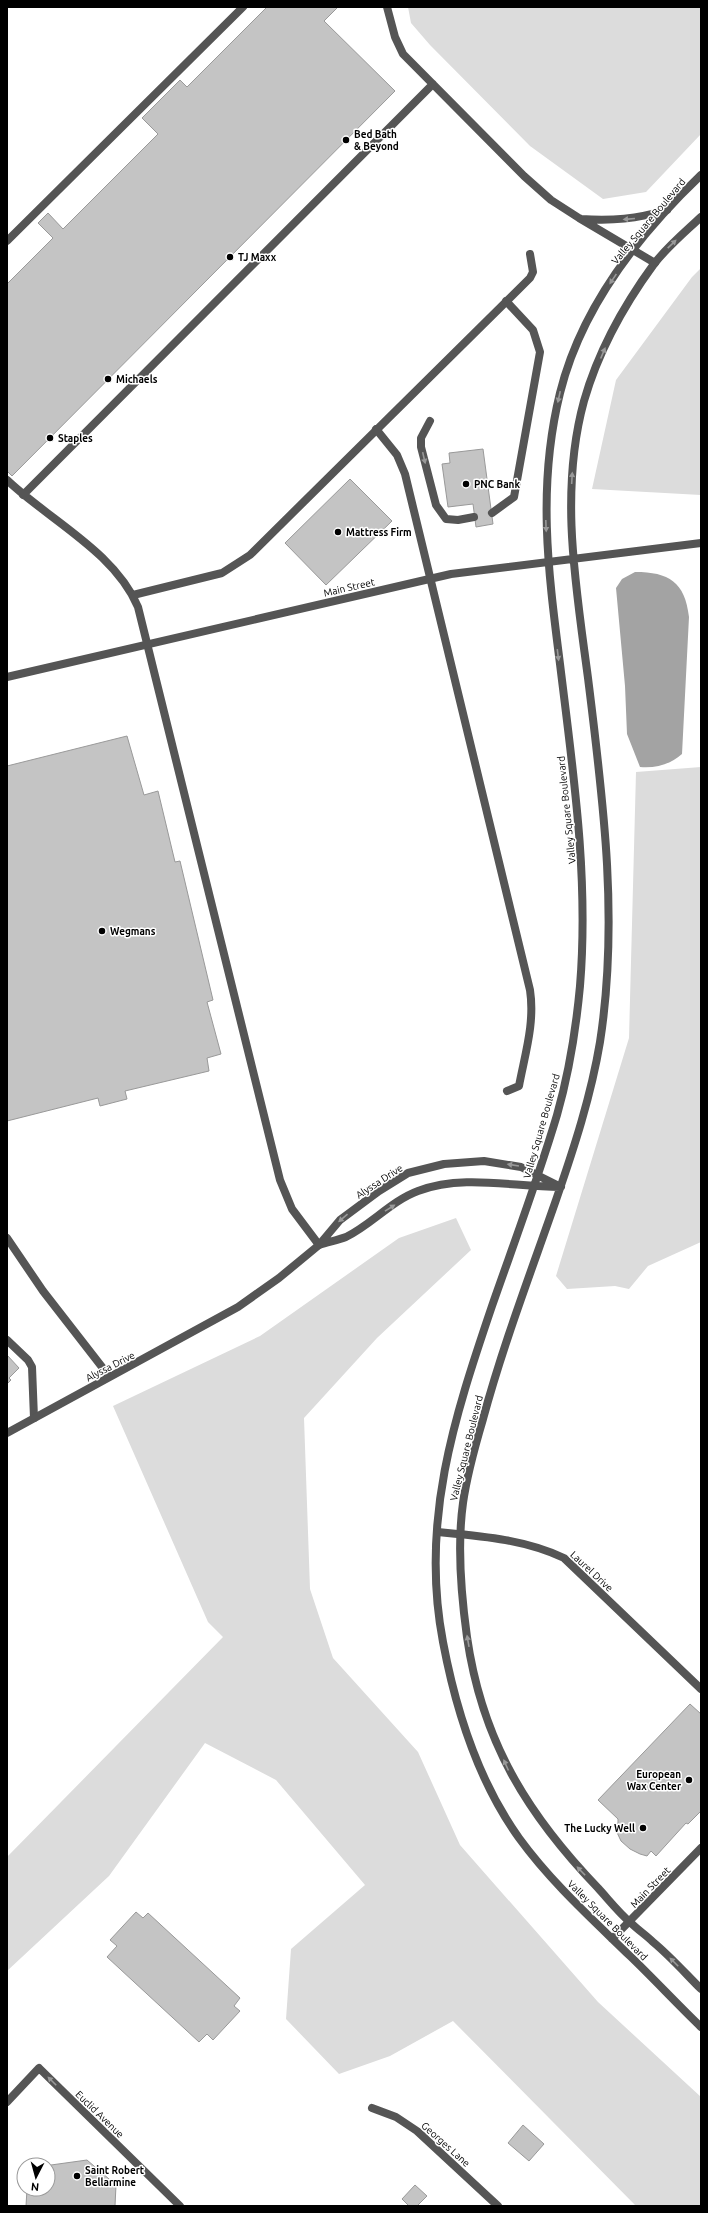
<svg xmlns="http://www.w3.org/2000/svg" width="708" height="2213" viewBox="0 0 708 2213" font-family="Ubuntu,sans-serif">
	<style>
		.green { fill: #dcdcdc }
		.water { fill: #a3a3a3 }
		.building { fill: #c4c4c4; stroke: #999 }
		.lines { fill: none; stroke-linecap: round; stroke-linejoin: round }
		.lane { stroke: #555; stroke-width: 8 }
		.street { stroke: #555; stroke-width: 8 }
		.oneway { fill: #999 }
		.poi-dot { fill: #000; stroke: #fff; stroke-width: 1.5 }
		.labels { text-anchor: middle; stroke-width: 3; stroke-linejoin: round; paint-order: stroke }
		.poi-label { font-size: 10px; font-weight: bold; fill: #000; stroke: #fff; text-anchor: start }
		.street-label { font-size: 10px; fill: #000; stroke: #fff }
	</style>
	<rect width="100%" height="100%" fill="#fff"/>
	<!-- green -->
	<path class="green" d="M408,7h293v127l-55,58 -43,7 -73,-53 -100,-101 -19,-22z
		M701,268v227l-109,-6 24,-109 76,-103z
		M701,767v475l-53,24 -19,23 -14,-3 -48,3 -11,-13 73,-238 7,-266z
		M456,1218l15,32 -94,88 -73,80 6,171 23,69 85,94 42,93 138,157 103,95v109h-65l-183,-185 -63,35 -51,18 -53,-55 5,-70 74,-64 -89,-105 -71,-37 -96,133 -102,95v-114l216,-220 -15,-15 -95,-216 147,-70 139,-98z"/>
	<!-- water -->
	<path class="water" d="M635,572c34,0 50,10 54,45l-7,137c-13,11 -25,14 -42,13l-13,-33 -2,-48 -9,-98 6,-9z"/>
	<!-- building -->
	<path class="building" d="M267,7h71l-14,14 71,70 -383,385 -5,-5v-187l46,-46 -15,-15 10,-10 15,16 95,-95 -16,-16 38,-38 7,7z
		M483,449l10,75 -17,3 -3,-23 -25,3 -6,-43 8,-1 -1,-10z
		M350,479l42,42 -66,64 -41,-42z
		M127,736l17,59 14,-4 17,71 5,-1 33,139 -6,2 14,52 -14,4 2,13 -84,20 2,8 -27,7 -2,-8 -91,23v-355z
		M7,1355l12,13 -10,10 2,2 -4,4z
		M690,1704l11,10v97l-13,13 -2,-1 -30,33 -5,-5 -4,5 -7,-2 -10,-5 -9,-8 -7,-15 4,-3v-4l-20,-19z
		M136,1912l7,6 5,-5 92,85 -6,8 6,5 -27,29 -6,-6 -8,8 -92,-85 10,-11 -7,-6z
		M523,2125l21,19 -15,17 -21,-18z
		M87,2160l29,25 -1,21h-89l1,-17h21v-22l3,-2z
		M415,2185l12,11 -10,10h-8l-7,-7z"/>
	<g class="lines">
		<!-- lane -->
		<path class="lane" d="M387,7l8,30 8,17 121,122 27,24 28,18 76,45
			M581,219c32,2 55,0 86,-9
			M7,241l236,-234
			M430,421l-9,17v9l15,58 10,14 12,1 16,-3
			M376,429l21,26 8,19 125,516c5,33 -5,64 -11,96l-12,5
			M7,480c42,40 108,72 131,127l142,573 12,29 27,36
			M23,495l410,-411
			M492,513l22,-16 26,-145 -7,-22 -27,-29
			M133,595l89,-22 28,-18 280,-277 3,-6 -3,-18
			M7,1238l36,53 66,85
			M7,1340l21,20 4,7 2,51
			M437,1532c43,4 87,7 127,26l137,131"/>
		<!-- street -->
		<path class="street" d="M701,175c-62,59 -120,133 -141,218 -23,93 -12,177 0,271 13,107 29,213 20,322 -4,43 -11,87 -23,129 -19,64 -43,128 -65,191 -38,112 -72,216 -49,336 13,69 35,139 76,196 32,44 72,80 111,118 24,23 47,48 71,71
			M701,217c-16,15 -34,30 -47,47 -30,41 -56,88 -70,137 -25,91 -8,186 4,277 15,121 31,242 12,364 -9,54 -26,106 -44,158 -25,72 -53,145 -73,219 -8,27 -16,55 -20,84 -6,43 -2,91 4,134 15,104 60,177 131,251 11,12 21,25 33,35 7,7 15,12 22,19 17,14 32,31 48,47
			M7,677l444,-103 250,-31
			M319,1245c9,-3 19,-5 27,-8 25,-12 45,-36 72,-46 46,-17 94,-4 142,-4
			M7,1433l231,-126 41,-29 40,-33 21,-25 39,-29 29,-18 36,-9 40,-3 37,6 40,20
			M612,1939l89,-91
			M7,2102l32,-34 141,138
			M372,2108l24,9 21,14 81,75"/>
	</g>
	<!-- one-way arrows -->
	<defs><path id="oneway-solid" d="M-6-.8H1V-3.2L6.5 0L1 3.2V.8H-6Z"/></defs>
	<g class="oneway">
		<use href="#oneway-solid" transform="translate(629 219) rotate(175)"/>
		<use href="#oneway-solid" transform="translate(672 244) rotate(-44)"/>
		<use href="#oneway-solid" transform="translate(613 279) rotate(124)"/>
		<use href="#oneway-solid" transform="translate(603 353) rotate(-67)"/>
		<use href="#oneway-solid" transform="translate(559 397) rotate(102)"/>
		<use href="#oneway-solid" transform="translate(424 458) rotate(77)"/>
		<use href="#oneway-solid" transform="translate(572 478) rotate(-87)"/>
		<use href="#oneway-solid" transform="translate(546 526) rotate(88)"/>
		<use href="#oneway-solid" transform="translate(558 655) rotate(83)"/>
		<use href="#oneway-solid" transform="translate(513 1165) rotate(-171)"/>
		<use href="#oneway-solid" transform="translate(390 1208) rotate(-32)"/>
		<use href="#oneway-solid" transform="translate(343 1218) rotate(139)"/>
		<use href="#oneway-solid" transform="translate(468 1641) rotate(-100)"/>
		<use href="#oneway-solid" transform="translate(506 1765) rotate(-114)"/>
		<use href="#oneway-solid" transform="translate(581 1871) rotate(-134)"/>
		<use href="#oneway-solid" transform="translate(674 1962) rotate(-135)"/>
		<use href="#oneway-solid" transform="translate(52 2081) rotate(-135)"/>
	</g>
	<!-- markers -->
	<g class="poi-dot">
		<circle cx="346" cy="140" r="4"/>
		<circle cx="230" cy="257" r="4"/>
		<circle cx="108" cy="379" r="4"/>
		<circle cx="50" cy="438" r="4"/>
		<circle cx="466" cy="484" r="4"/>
		<circle cx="338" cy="532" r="4"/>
		<circle cx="102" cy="931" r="4"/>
		<circle cx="689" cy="1780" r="4"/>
		<circle cx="643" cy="1828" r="4"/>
		<circle cx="77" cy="2176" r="4"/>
	</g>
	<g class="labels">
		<!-- poi labels -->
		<g class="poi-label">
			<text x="354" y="138">Bed Bath<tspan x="354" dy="12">&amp; Beyond</tspan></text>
			<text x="238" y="261">TJ Maxx</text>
			<text x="116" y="383">Michaels</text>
			<text x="58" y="442">Staples</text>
			<text x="474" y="488">PNC Bank</text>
			<text x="346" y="536">Mattress Firm</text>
			<text x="110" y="935">Wegmans</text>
			<text x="681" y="1778" text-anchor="end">European<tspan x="681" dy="12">Wax Center</tspan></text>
			<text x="635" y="1832" text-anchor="end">The Lucky Well</text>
			<text x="85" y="2174">Saint Robert<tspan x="85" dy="12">Bellarmine</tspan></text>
		</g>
		<!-- street labels -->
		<g class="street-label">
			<text transform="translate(648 221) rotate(-50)" y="4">Valley Square Boulevard</text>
			<text transform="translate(349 587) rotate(-13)" y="4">Main Street</text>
			<text transform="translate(566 810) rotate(-96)" y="4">Valley Square Boulevard</text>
			<text transform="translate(541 1126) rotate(-74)" y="4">Valley Square Boulevard</text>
			<text transform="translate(379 1181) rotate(-33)" y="4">Alyssa Drive</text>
			<text transform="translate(110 1366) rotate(-27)" y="4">Alyssa Drive</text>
			<text transform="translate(466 1448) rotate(-76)" y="4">Valley Square Boulevard</text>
			<text transform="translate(592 1571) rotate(43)" y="4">Laurel Drive</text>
			<text transform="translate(650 1887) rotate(-46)" y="4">Main Street</text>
			<text transform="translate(608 1920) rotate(45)" y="4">Valley Square Boulevard</text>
			<text transform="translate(100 2114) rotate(44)" y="4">Euclid Avenue</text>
			<text transform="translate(446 2144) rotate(42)" y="4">Georges Lane</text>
		</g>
	</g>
	<!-- border -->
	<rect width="708" height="2213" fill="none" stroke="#000000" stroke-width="16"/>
	<!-- north arrow -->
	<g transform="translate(36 2177) rotate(186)"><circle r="19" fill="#ffffff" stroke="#999999"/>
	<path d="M0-3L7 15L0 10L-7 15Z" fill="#000000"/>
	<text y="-6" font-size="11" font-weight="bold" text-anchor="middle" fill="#000000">N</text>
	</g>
</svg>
